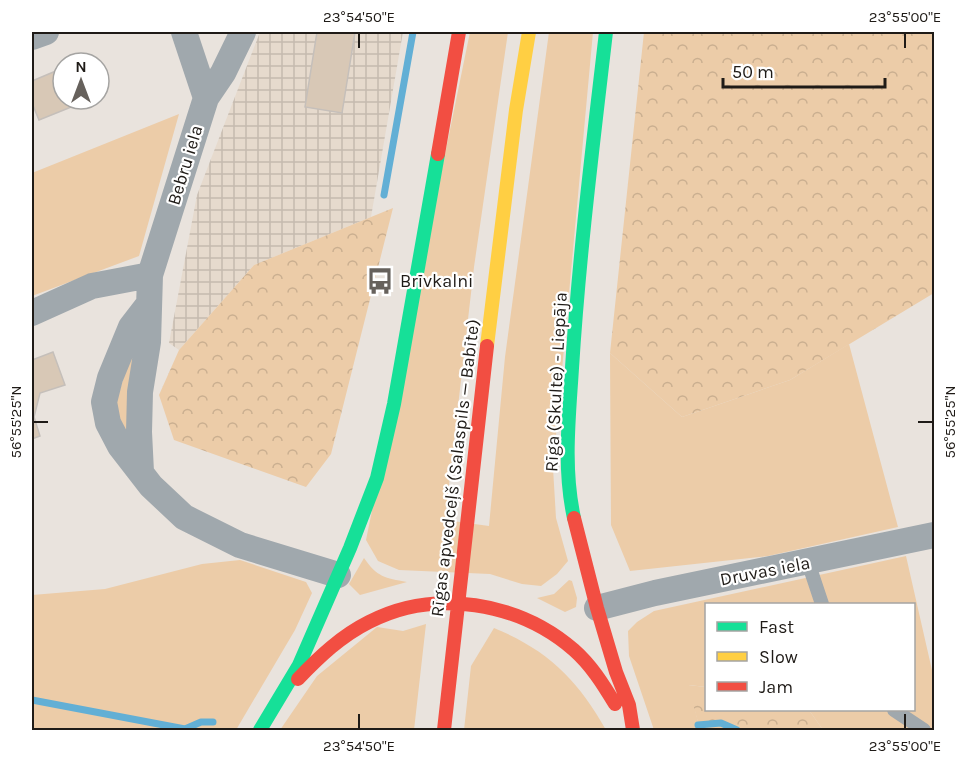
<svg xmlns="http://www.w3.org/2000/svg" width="966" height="762" viewBox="0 0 966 762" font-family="Karla,sans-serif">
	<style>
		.industrial { fill: url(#industrial-grid) }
		.grass { fill: #eccca8 }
		.forest { fill: url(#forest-crowns) }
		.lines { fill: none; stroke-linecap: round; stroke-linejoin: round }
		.stream { stroke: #62afd5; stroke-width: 7 }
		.building { fill: #d8c8b6; stroke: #c5bfba; stroke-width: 1.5 }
		.lane { stroke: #a0a8ad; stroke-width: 14 }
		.street { stroke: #a0a8ad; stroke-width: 26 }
		.fast { stroke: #16e098; stroke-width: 14 }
		.slow { stroke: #ffcf43; stroke-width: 14 }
		.jam { stroke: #f24e42; stroke-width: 14 }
		.ticks { fill: none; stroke: #1f1b17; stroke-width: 2 }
		.labels { text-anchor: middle; stroke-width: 4.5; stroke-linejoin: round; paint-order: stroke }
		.street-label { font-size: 18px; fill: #1f1b17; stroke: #fff }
		.poi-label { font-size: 18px; fill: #1f1b17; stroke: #fff; text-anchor: start }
		.neatline { fill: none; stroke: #1f1b17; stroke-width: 2 }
		.ticks-label { font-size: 15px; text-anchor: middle; fill: #1f1b17 }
	</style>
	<defs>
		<pattern id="industrial-grid" width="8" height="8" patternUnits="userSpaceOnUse" patternTransform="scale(1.5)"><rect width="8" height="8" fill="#e6dacd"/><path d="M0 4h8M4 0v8" fill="none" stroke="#c5baaf"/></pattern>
		<pattern id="forest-crowns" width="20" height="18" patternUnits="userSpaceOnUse" patternTransform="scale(1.5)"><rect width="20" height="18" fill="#eccca8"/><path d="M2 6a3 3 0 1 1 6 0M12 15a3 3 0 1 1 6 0" fill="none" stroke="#caaf90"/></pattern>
	</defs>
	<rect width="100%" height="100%" fill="#e9e3dd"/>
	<!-- industrial -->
	<path class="industrial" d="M260,32h143l-32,185 -117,48 -75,85 -10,-7 28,-148z"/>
	<!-- grass -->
	<path class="grass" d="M470,32h38l-34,235 -29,253 44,6 16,-169 44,-325h44l-40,436 3,50 12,43 -11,13 -16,12 -19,-2 -32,-10 -91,-4 -21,-9 -12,-21z
		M179,114l-40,142 -107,40v-123z
		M849,344l49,183 -130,29 -138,15 -19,-46 -1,-172 72,64 108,-37z
		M133,346l2,13 -4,86 -18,-32z
		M906,556l28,123v51h-111l-14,-20h105v-106h-208v83l-17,-2 11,45h-46l-25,-74 -1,-25 9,-9 17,-11z
		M364,558c13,19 21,20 43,24l-47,13 -11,-11z
		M240,560l66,22 6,11 -17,37 -59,100h-204v-135l73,-6 97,-25z
		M569,580l3,1 5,17 -1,9 -11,5 -28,-14 17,-4z
		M426,624l-12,106h-134l37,-54 60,-49 26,4z
		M494,628c54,22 84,52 112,102h-142l7,-64z"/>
	<!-- forest -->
	<path class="forest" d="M644,32h290v261l-144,87 -108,37 -72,-64z
		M393,208l-62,246 -25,33 -132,-47 -15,-45 20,-45 75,-85z
		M688,685l18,2v23h103l14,20h-123z"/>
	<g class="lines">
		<!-- stream -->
		<path class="stream" d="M384,195l29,-163
			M32,700l153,29 16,-7h12
			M698,725l23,-2 16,7"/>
	</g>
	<!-- building -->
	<path class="building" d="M317,32h38l-13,81 -37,-6z
		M63,68v31h28l-52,21 -7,-17v-22z
		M53,352l12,33 -25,8 -6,24 6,19 -8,3v-79z"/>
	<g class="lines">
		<!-- lane -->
		<path class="lane" d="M808,562l14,42
			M894,710l30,20"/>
		<!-- street -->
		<path class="street" d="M184,32l22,66
			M32,37l14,-5
			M148,305l-17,22 -21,51 -6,24 4,21 12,23 31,40 33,31 56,28 98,30
			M32,313l60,-27 58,-11
			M141,472l-2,-40 1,-40 8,-50 2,-67 56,-177 17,-25 20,-41
			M597,608l58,-15 279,-58"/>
		<!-- fast -->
		<path class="fast" d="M574,518c-11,-50 -5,-101 -2,-150 7,-113 21,-224 34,-336
			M260,730l39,-65 51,-117 27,-70 17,-74 44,-250"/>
		<!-- slow -->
		<path class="slow" d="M487,346l29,-236 13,-78"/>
		<!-- jam -->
		<path class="jam" d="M438,154l21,-122
			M574,518l23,90 19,64 13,33 4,25
			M298,679c21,-22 43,-43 71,-57 65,-34 150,-20 205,28 17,15 29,34 41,54
			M444,730l43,-384"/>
	</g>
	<!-- ticks -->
	<path class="ticks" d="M359,33v15M905,33v15M33,422h15M918,422h15M359,714v15M905,714v15"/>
	<!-- icons -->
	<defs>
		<symbol id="bus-bare" viewBox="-9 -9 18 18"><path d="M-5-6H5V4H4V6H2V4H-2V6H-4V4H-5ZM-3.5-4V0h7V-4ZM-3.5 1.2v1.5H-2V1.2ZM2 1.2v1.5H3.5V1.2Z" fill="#66615c" stroke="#fff" stroke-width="2.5" paint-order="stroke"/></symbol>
	</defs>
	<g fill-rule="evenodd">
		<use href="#bus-bare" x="361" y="262" width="38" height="38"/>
	</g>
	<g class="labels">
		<!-- street labels -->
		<g class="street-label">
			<text transform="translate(185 165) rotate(-73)" y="6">Bebru iela</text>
			<text transform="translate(556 382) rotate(-87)" y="6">Rīga (Skulte) - Liepāja</text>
			<text transform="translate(455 468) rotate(-83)" y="6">Rīgas apvedceļš (Salaspils — Babīte)</text>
			<text transform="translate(765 571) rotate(-11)" y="6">Druvas iela</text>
		</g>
		<!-- poi labels -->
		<g class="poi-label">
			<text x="400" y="287">Brīvkalni</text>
		</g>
	</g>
	<!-- border -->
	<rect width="966" height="762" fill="none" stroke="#ffffff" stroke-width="66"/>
	<!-- legend -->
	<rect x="705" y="603" width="210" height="108" fill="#ffffff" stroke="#a5a4a2" stroke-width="1.5"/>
	<rect x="717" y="622" width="30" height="9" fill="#16e098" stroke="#a5a4a2" stroke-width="1.5"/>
	<text x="759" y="633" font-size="18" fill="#1f1b17">Fast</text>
	<rect x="717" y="652" width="30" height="9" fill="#ffcf43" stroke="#a5a4a2" stroke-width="1.5"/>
	<text x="759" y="663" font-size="18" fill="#1f1b17">Slow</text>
	<rect x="717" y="682" width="30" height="9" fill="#f24e42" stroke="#a5a4a2" stroke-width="1.5"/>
	<text x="759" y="693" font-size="18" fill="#1f1b17">Jam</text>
	<!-- north arrow -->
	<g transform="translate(81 81)"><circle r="28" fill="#ffffff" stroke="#a5a4a2" stroke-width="1.5"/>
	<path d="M0-4.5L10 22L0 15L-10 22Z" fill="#66615c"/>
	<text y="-9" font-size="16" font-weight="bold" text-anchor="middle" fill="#1f1b17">N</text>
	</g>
	<!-- scale -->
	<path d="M723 78v9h162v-9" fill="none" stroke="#1f1b17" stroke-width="3"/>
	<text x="732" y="78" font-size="18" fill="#1f1b17" stroke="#ffffff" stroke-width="4.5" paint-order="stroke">50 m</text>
	<rect x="33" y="33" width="900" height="696" class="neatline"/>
	<g class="ticks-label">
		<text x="359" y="22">23°54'50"E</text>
		<text x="905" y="22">23°55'00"E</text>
		<text transform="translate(16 422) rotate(-90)" y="5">56°55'25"N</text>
		<text transform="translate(950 422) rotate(-90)" y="5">56°55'25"N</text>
		<text x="359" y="751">23°54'50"E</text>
		<text x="905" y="751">23°55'00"E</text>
	</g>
</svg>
